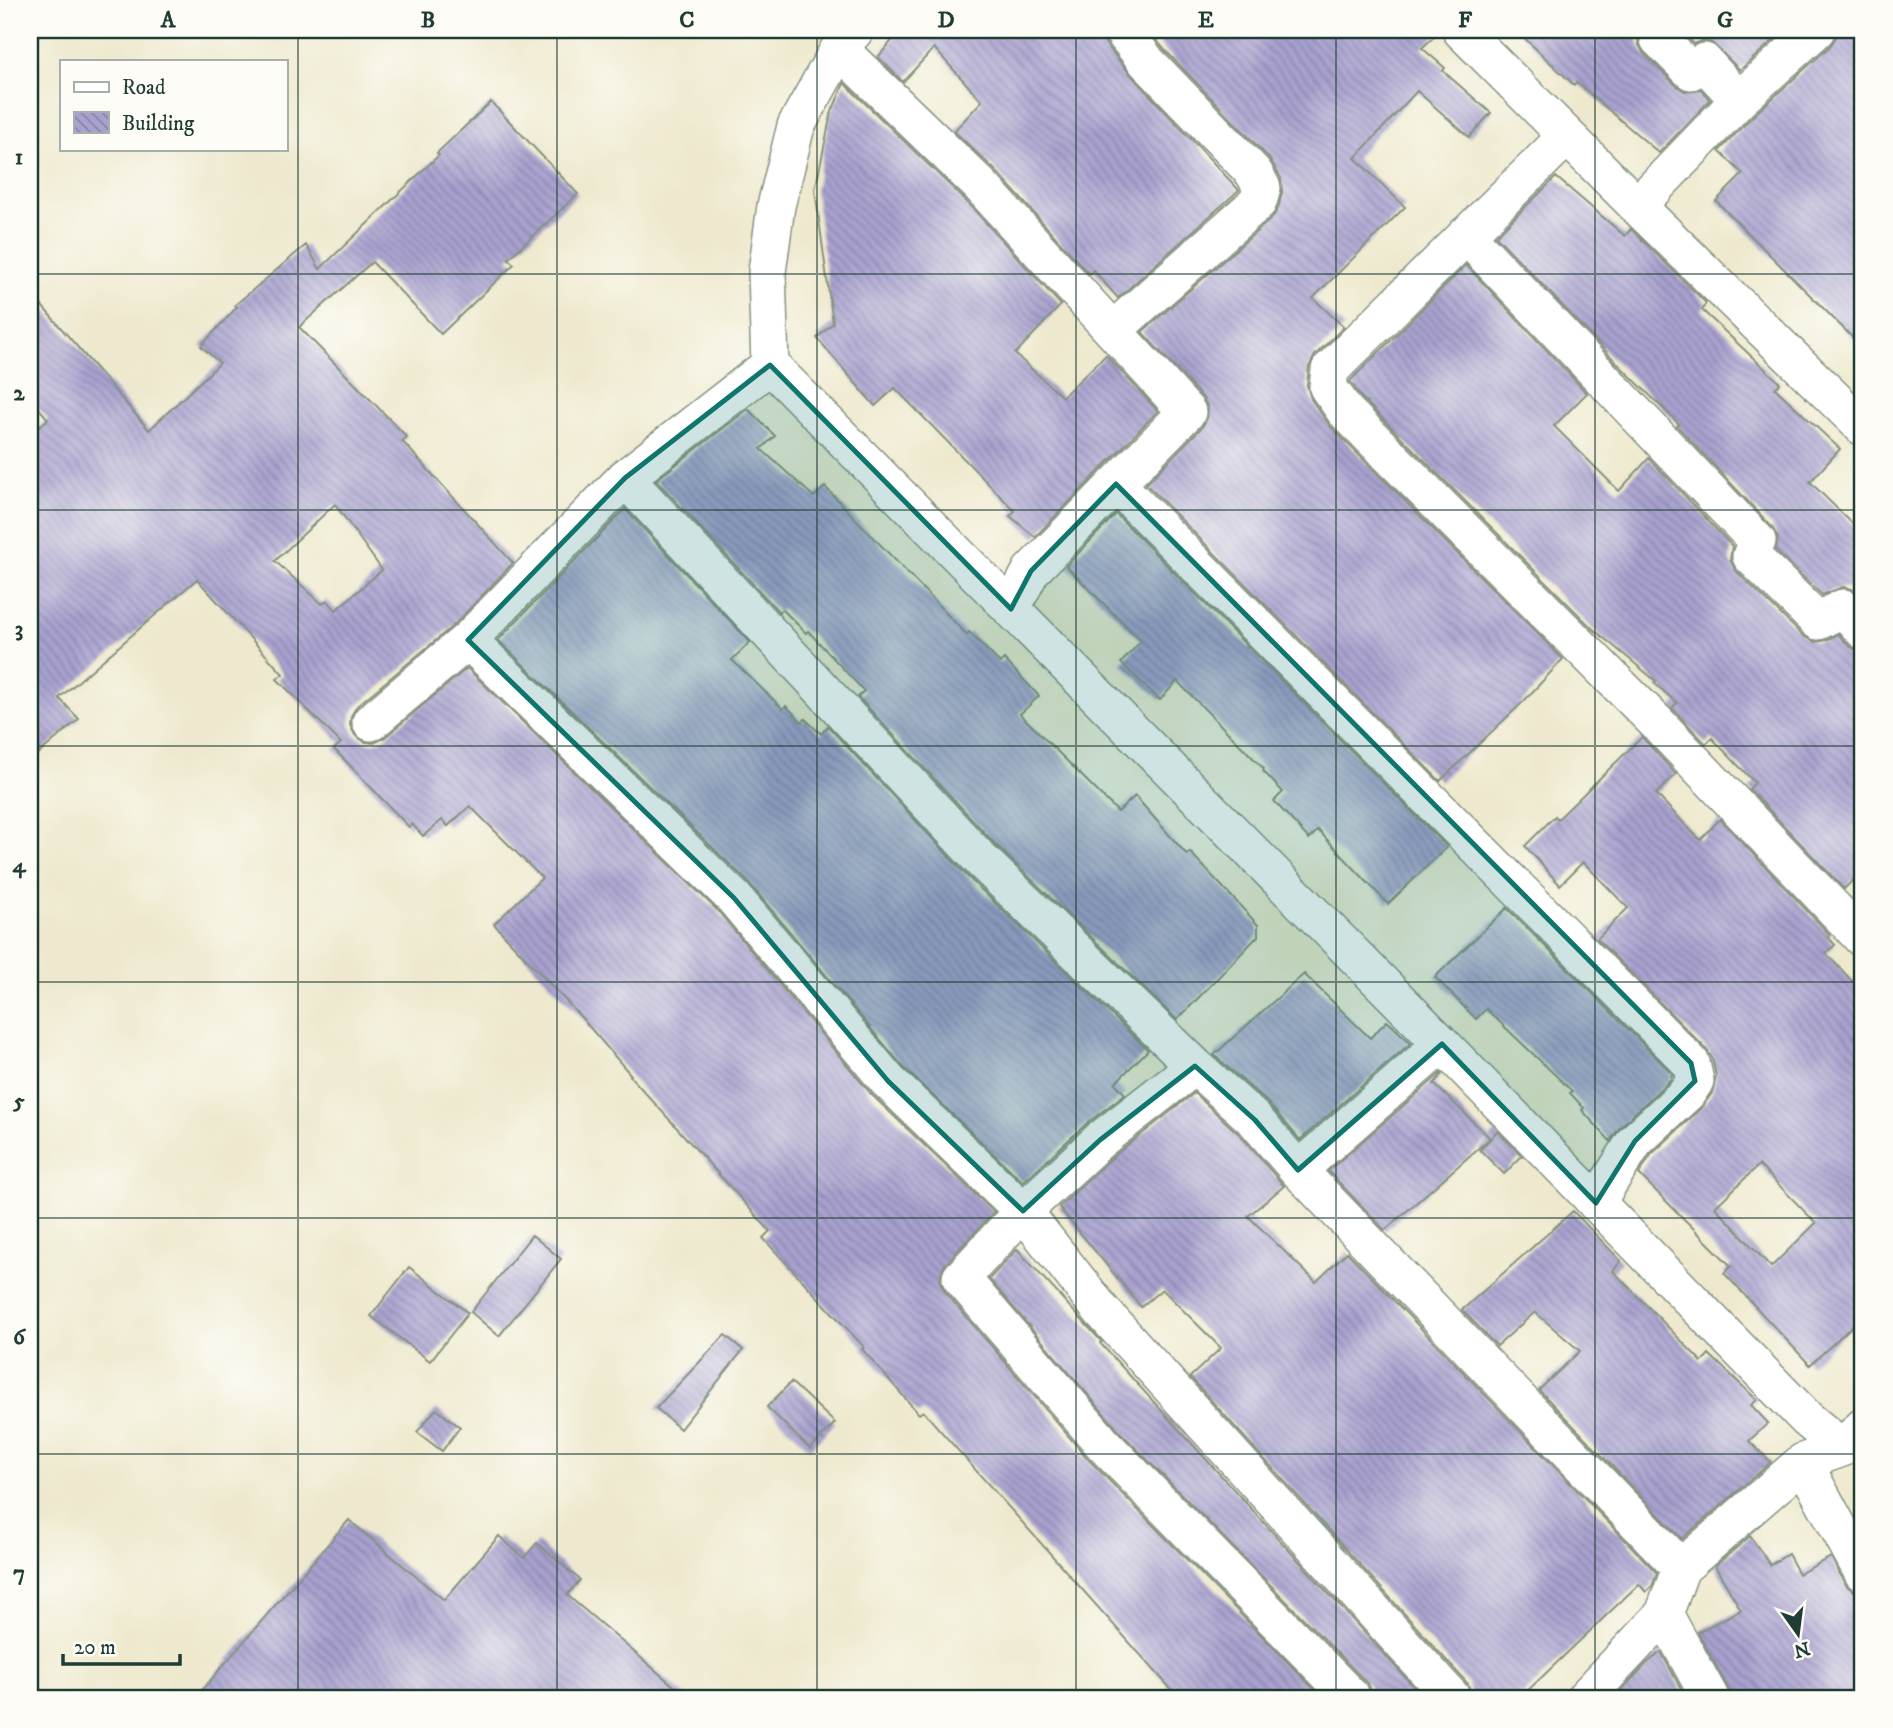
<svg xmlns="http://www.w3.org/2000/svg" width="1893" height="1728" viewBox="0 0 1893 1728" font-family="'IM FELL DW Pica',serif">
	<style>
		.building { fill: url(#building-back-hatch); fill-rule: evenodd }
		.lines { fill: none; stroke-linecap: round; stroke-linejoin: round }
		.minor-casing { stroke: #869381; stroke-width: 40 }
		.minor { stroke: #fff; stroke-width: 37 }
		.marked { fill: #0f766e; fill-opacity: 0.2; stroke: #0f766e; stroke-width: 5; stroke-linejoin: round }
		.grid { fill: none; stroke: #1f3d34; stroke-width: 2; stroke-opacity: 0.55 }
		.neatline { fill: none; stroke: #1f3d34; stroke-width: 2.5 }
		.grid-label { font-size: 23px; text-anchor: middle; font-weight: bold; fill: #1f3d34 }
	</style>
	<defs>
		<pattern id="building-back-hatch" width="6" height="6" patternUnits="userSpaceOnUse" patternTransform="scale(1.75)"><rect width="6" height="6" fill="#a8a1cf"/><path d="M-1 5l2 2M0 0l6 6M5-1l2 2" fill="none" stroke="#8884a9"/></pattern>
	</defs>
	<rect width="100%" height="100%" fill="#fdfcf7"/>
	<filter id="ink" filterUnits="userSpaceOnUse"><feTurbulence type="fractalNoise" baseFrequency=".0143" numOctaves="2"/><feDisplacementMap in="SourceGraphic" scale="14" xChannelSelector="R" yChannelSelector="G"/><feConvolveMatrix kernelMatrix="1 2 1 2 8 2 1 2 1" color-interpolation-filters="sRGB"/></filter>
	<filter id="wash" filterUnits="userSpaceOnUse"><feTurbulence type="fractalNoise" baseFrequency=".00686" numOctaves="4" result="noise"/><feDisplacementMap in="SourceGraphic" scale="28" xChannelSelector="R" yChannelSelector="G"/><feGaussianBlur stdDeviation="1.57" result="paint"/><feColorMatrix in="noise" values="0 0 0 0 0 0 0 0 0 0 0 0 0 0 0 0 0 1.4 0 .05"/><feComposite in="paint" operator="in"/></filter>
	<g filter="url(#wash)">
		<rect width="100%" height="100%" fill="#eee9ce"/>
		<g id="blocks">
			<!-- building -->
			<path class="building" d="M901,30h201l3,13 26,32 108,115 -121,108 -25,-28 -4,4 -93,-103 -42,-40 28,-30 -48,-53 -31,34 -25,-25z
				M1148,30h293l-19,18 23,20 -2,3 48,42 -22,24 -52,-46 -62,67 50,49 -92,91 31,29 -29,28 -6,12 -2,18 4,14 19,27 233,233 -39,42 -84,80 -294,-297 56,-57 5,-9 1,-10 -5,-10 -61,-66 130,-114 6,-10 4,-15 -1,-15 -12,-20 -106,-110z
				M1516,30h124l-2,13 6,11 33,32 8,5 16,-2 9,11 -51,53 -83,-71 -2,3z
				M1685,30h100l-45,40 -28,-27 -10,-2 -8,3 -10,-10z
				M1836,30h27v318l-147,-147 27,-27 -24,-23 35,-36 76,-69 6,-9z
				M844,83l121,117 96,105 -46,49 47,43 44,-42 52,56 -123,126 -25,-21 5,-5 -120,-123 -20,18 -58,-68 16,-15 -18,-133 16,-76z
				M491,102l87,92 -70,65 6,5 -73,70 -69,-72 -73,65 108,110 -5,4 111,122 -59,62 -97,81 -6,10 -1,9 5,10 10,7 9,1 10,-5 83,-70 252,244 153,183 122,117 -49,52 -4,9 -1,9 5,10 144,168 234,238h-144l-256,-287 -4,3 -57,-65 2,-2 -101,-109 7,-7 -140,-155 1,-1 -52,-60 -85,-91 48,-46 -72,-72 -22,20 -6,-6 -19,16 -11,-12 -3,3 -75,-78 7,-6 -64,-64 6,-5 -86,-95 -138,119 20,21 -49,42v-326l18,-16 -18,-21v-106l119,138 71,-67 -19,-17 36,-39 -2,-2 71,-60 14,24 119,-114 -2,-2zM335,504l47,66 -46,40 -9,-10 -5,4 -47,-43z
				M1556,177l69,59 6,-7 75,74 -4,7 78,73 -5,5 65,61 -30,33 53,52v65l-11,-10 -9,-2 -21,8 -46,-44 2,-13 -6,-11 -95,-101 2,-2 -62,-61 -121,-127z
				M1466,265l121,128 -33,33 65,65 30,-33 83,88 -2,14 6,11 67,65 13,6 11,-2 11,-6 10,11 8,5h7v220l-19,19 -95,-100 6,-6 -43,-45 -6,6 -34,-36 5,-5 -23,-20 2,-2 -64,-53 -231,-231 -11,-16z
				M748,409l27,27 -14,13 53,48 11,-10 142,148 2,-3 31,31 4,-4 35,37 -19,18 98,98 17,-16 52,59 3,-3 68,73v11l-81,84 -180,-174 -139,-149 6,-6 -56,-60 -2,2 -24,-24 -3,3 -123,-132z
				M625,509l125,133 -18,18 51,49 3,-3 16,16 3,-3 16,15 7,-8 139,150 181,174 -33,33 10,11 -39,30 -63,58 -120,-115 -154,-184 -251,-243z
				M1116,514l331,333 -59,57 -70,-74 -9,9 -35,-38 9,-9 -20,-21 1,-2 -87,-88 -17,19 -39,-37 20,-22 -75,-75z
				M1642,737l34,37 -20,20 44,46 20,-21 110,116 -2,2 7,8 -9,8 37,40v323l-53,49 -86,-92 7,-7 -92,-92 12,-19 50,-47 11,-15 4,-17 -4,-18 -6,-9 -109,-110 31,-31 -45,-46 -23,23 -35,-39 30,-30 3,3zM1759,1165l57,58 -45,44 -56,-60z
				M1507,908l165,165 -1,6 -50,47 -11,15 -28,-31 2,-2 -14,-15 2,-2 -86,-82 -10,10 -41,-42z
				M1304,974l66,64 17,-17 24,22 -111,97 -31,-36 -55,-49z
				M1441,1073l1,1 -8,10 56,54 -105,92 -57,-59z
				M1194,1093l46,42 44,51 -36,30 68,66 31,-30 310,321 -5,13 -6,6 -7,-8 -119,114h-48l-4,-14 -278,-307 31,-29 -59,-59 -21,18 -82,-100 55,-51z
				M1497,1131l25,25 -18,18 -24,-24z
				M1573,1211l48,50 -8,10 89,91 7,-8 48,46 -6,5 17,18 -19,18 22,21 -89,77 -143,-149 41,-39 -45,-39 -38,34 -35,-36z
				M532,1235l29,24 -62,77 -28,-24z
				M1017,1249l85,93 -2,1 324,355h-52v-6l-5,-9 -248,-252 -130,-152z
				M409,1267l59,46 -38,48 -59,-45z
				M725,1335l18,15 -63,79 -24,-21z
				M791,1382l44,41 -25,26 -43,-42z
				M436,1409l24,18 -18,24 -25,-19z
				M349,1520l95,80 55,-64 25,22 13,-15 43,37 -13,15 121,103h-493z
				M1750,1536l20,29 18,-11 11,20 32,-17 14,27 8,7 10,3v104h-132l-3,-10 -30,-56 43,-22 -26,-44z
				M1661,1652l25,46h-72l32,-34z"/>
		</g>
	</g>
	<g filter="url(#ink)">
		<use href="#blocks" fill-opacity="0" stroke="#869381" stroke-width="2"/>
		<g class="lines">
			<defs>
				<path id="minor" d="M855,30l-16,19 -43,77 -20,80 -9,66 3,93 672,679 365,375 35,29
					M1461,30l176,176 226,221
					M1664,30l-5,9 32,32 13,-9 35,38
					M839,49l141,136 207,227 -156,159 -20,38
					M1567,136l-237,234 -2,17 17,24 314,314 204,214
					M1637,206l102,-106 77,-70
					M1466,235l291,306 -6,15 67,65 25,-13 20,22
					M1113,330l145,-128 4,-14 -8,-15 -107,-111 -25,-32
					M625,478l357,383 213,205 60,54 43,50 383,398
					M1116,484l575,579 4,18 -8,12 -52,48 -39,62
					M468,640l266,258 154,183 135,130 78,99 351,388
					M371,722l97,-82 157,-162 145,-113
					M1195,1066l-95,74 -77,71 -62,67 143,167 248,253
					M1298,1170l144,-126
					M1803,1462l60,111
					M1664,1614l46,84
					M1585,1698l79,-84 17,-46 122,-106 39,-14 21,-21"/>
			</defs>
			<!-- minor casing -->
			<use href="#minor" class="minor-casing"/>
			<!-- minor -->
			<use href="#minor" class="minor"/>
		</g>
	</g>
	<!-- marked area -->
	<path class="marked" d="M770,365l241,244 20,-38 85,-87 575,579 4,18 -60,60 -39,62 -154,-159 -144,126 -43,-50 -60,-54 -95,74 -77,71 -135,-130 -154,-183 -266,-258 157,-162z"/>
	<!-- grid -->
	<path class="grid" d="M298,30v1668M557,30v1668M817,30v1668M1076,30v1668M1336,30v1668M1595,30v1668M30,274h1833M30,510h1833M30,746h1833M30,982h1833M30,1218h1833M30,1454h1833"/>
	<!-- margin -->
	<rect width="1893" height="1728" fill="none" stroke="#fdfcf7" stroke-width="77"/>
	<!-- legend -->
	<rect x="60" y="60" width="228" height="91" fill="#fdfcf7" stroke="#a4b0a9" stroke-width="2"/>
	<rect x="74" y="82" width="35" height="10" fill="#ffffff" stroke="#a4b0a9" stroke-width="2"/>
	<text x="122" y="94" font-size="21" fill="#1f3d34">Road</text>
	<rect x="74" y="112" width="35" height="21" fill="url(#building-back-hatch)" stroke="#a4b0a9" stroke-width="2"/>
	<text x="122" y="130" font-size="21" fill="#1f3d34">Building</text>
	<!-- north arrow -->
	<g transform="translate(1798 1634) rotate(166)" stroke="#fdfcf7" stroke-width="5" paint-order="stroke">
	<path d="M0-5L12 26L0 18L-12 26Z" fill="#1f3d34"/>
	<text y="-10" font-size="19" font-weight="bold" text-anchor="middle" fill="#1f3d34">N</text>
	</g>
	<!-- scale -->
	<path d="M63 1654v10h117v-10" fill="none" stroke="#1f3d34" stroke-width="3.5"/>
	<text x="74" y="1654" font-size="21" fill="#1f3d34" stroke="#fdfcf7" stroke-width="5" paint-order="stroke">20 m</text>
	<rect x="38" y="38" width="1816" height="1652" class="neatline"/>
	<g class="grid-label">
		<text x="168" y="27">A</text>
		<text x="428" y="27">B</text>
		<text x="687" y="27">C</text>
		<text x="946" y="27">D</text>
		<text x="1206" y="27">E</text>
		<text x="1465" y="27">F</text>
		<text x="1725" y="27">G</text>
		<text x="19" y="164">1</text>
		<text x="19" y="400">2</text>
		<text x="19" y="636">3</text>
		<text x="19" y="872">4</text>
		<text x="19" y="1108">5</text>
		<text x="19" y="1344">6</text>
		<text x="19" y="1580">7</text>
	</g>
</svg>
